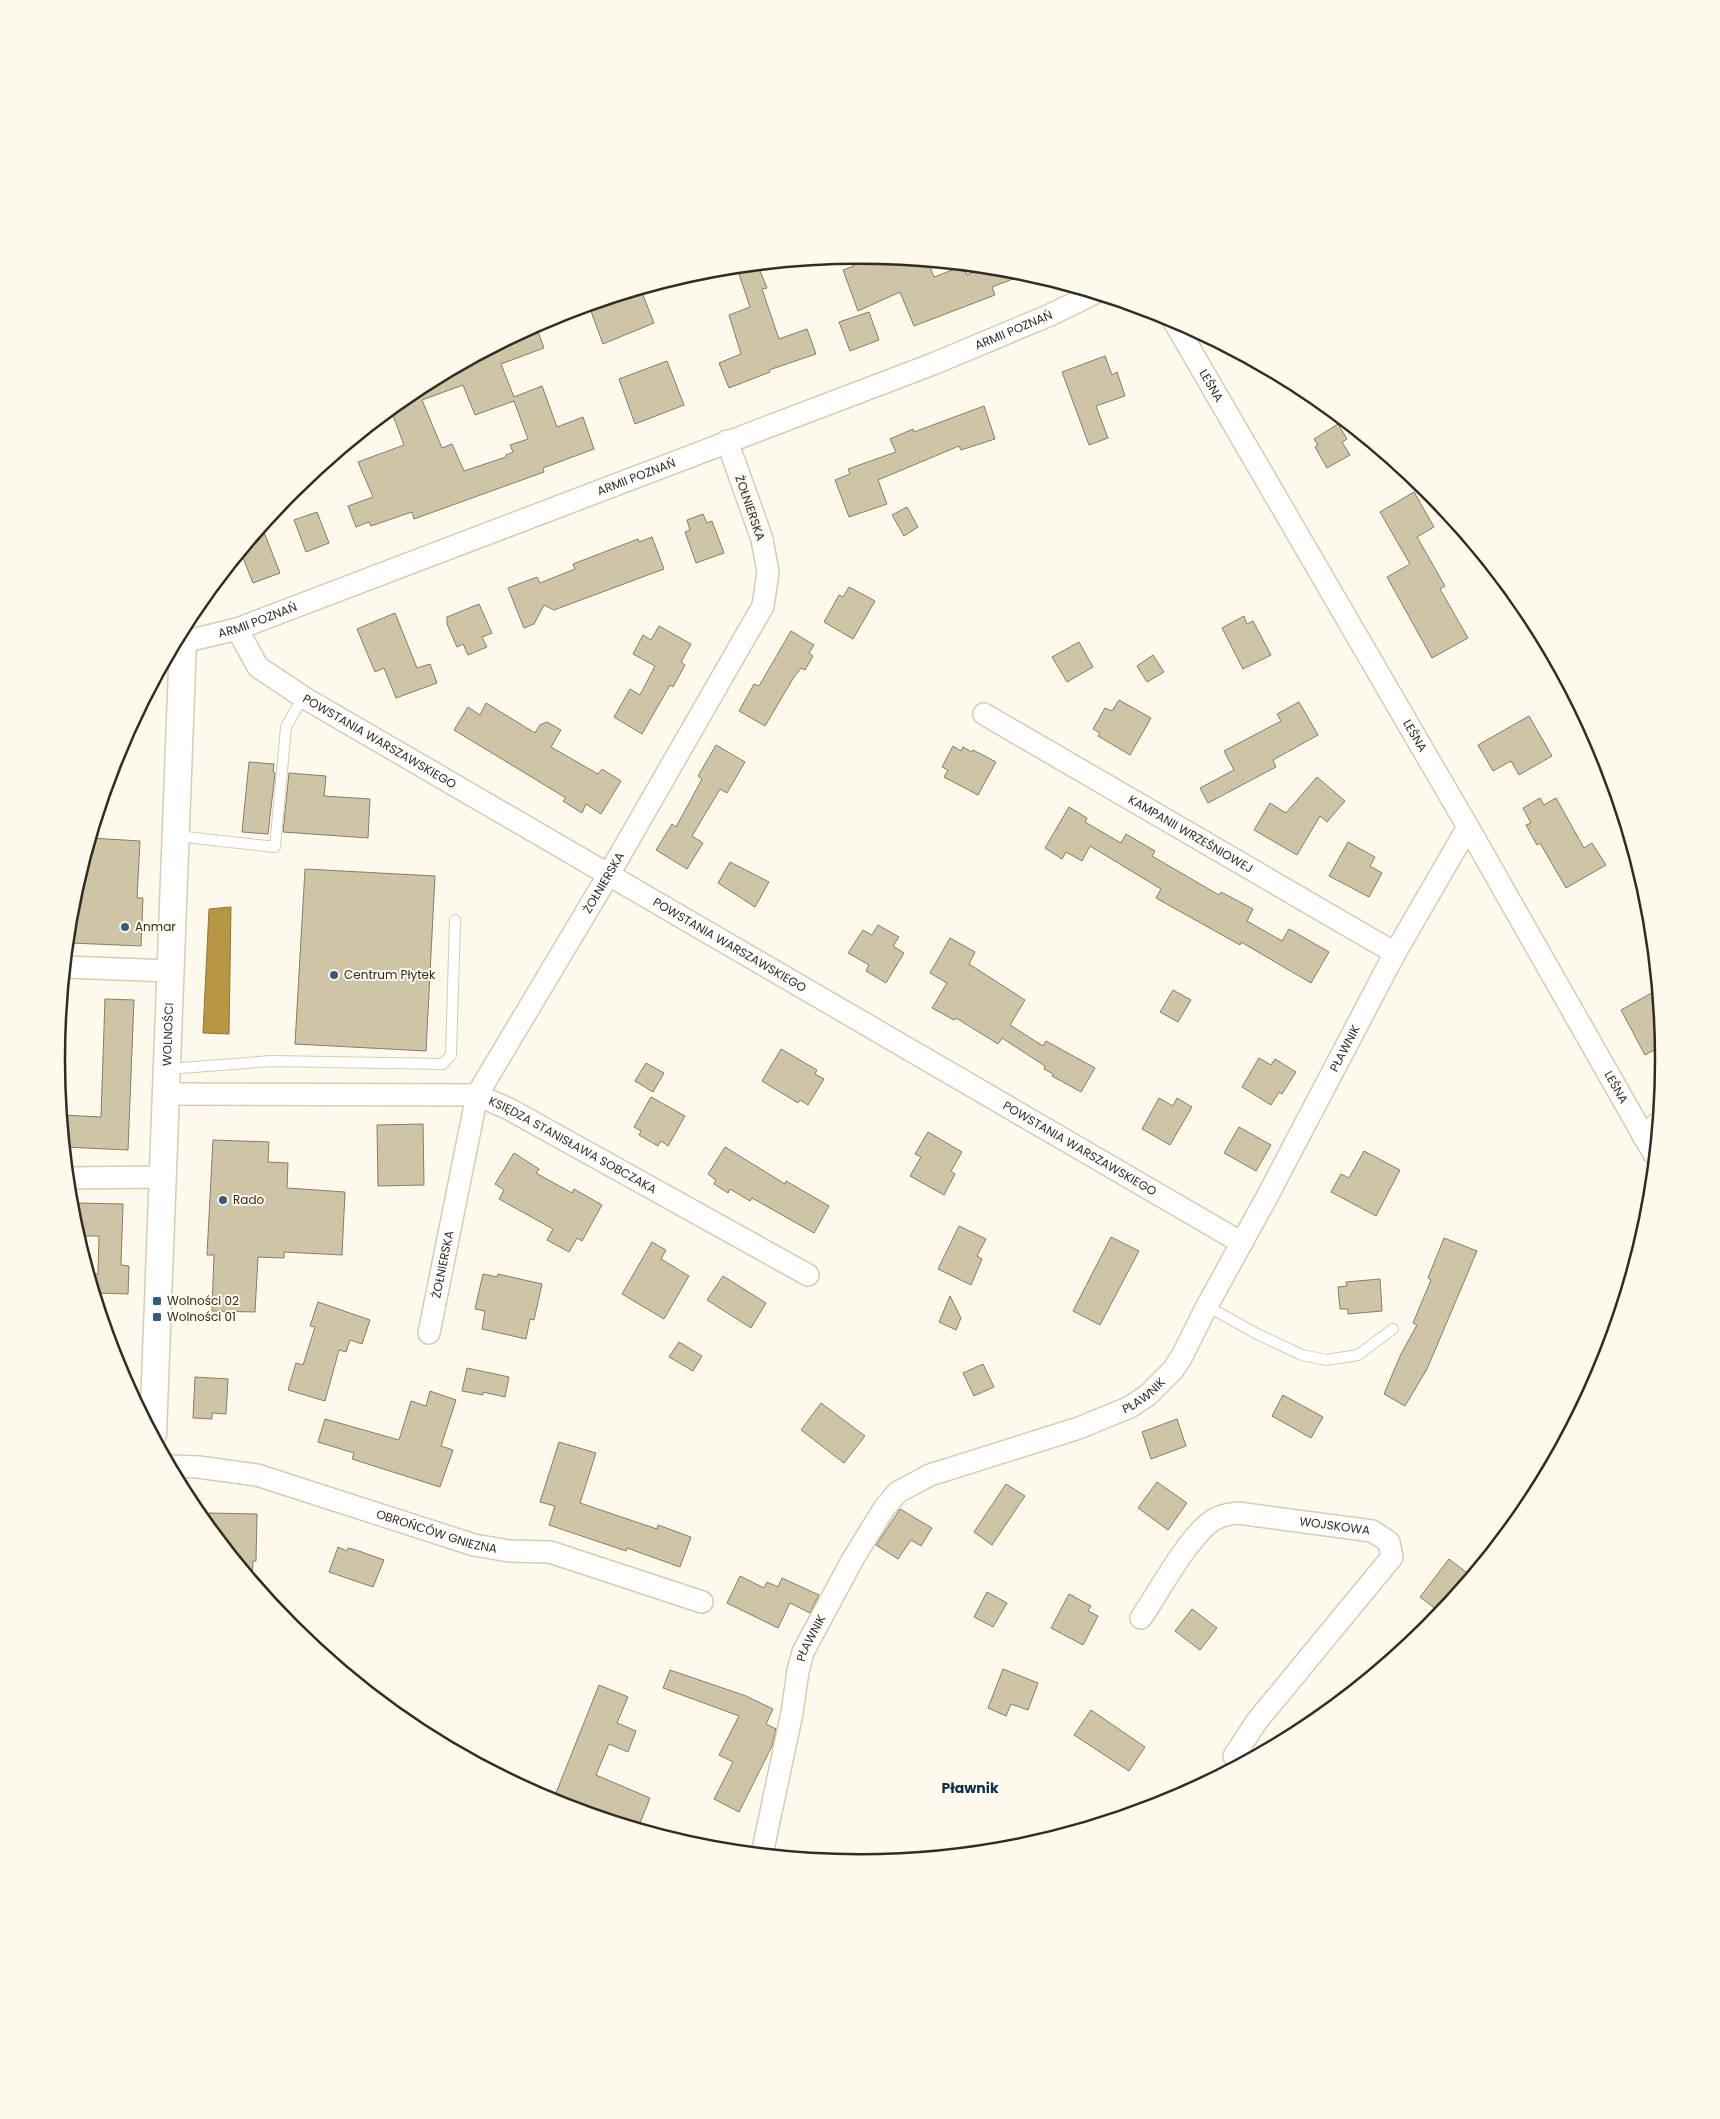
<svg xmlns="http://www.w3.org/2000/svg" width="1720" height="2119" viewBox="0 0 1720 2119" font-family="Poppins,sans-serif">
	<style>
		.water { fill: #b69742; stroke: #8e7738 }
		.building { fill: #d0c4a6; stroke: #887d60; fill-rule: evenodd }
		.lines { fill: none; stroke-linecap: round; stroke-linejoin: round }
		.service-casing { stroke: #d8ccad; stroke-width: 12 }
		.minor-casing { stroke: #d8ccad; stroke-width: 24 }
		.tertiary-casing { stroke: #d8ccad; stroke-width: 29 }
		.service { stroke: #fff; stroke-width: 10 }
		.minor { stroke: #fff; stroke-width: 21 }
		.tertiary { stroke: #fff; stroke-width: 26 }
		.poi-dot { fill: #2f5e7d; stroke: #fef9ed; stroke-width: 2 }
		.labels { text-anchor: middle; stroke-width: 4; stroke-linejoin: round; paint-order: stroke }
		.street-label { font-size: 12px; fill: #312d21; stroke: #fef9ed }
		.poi-label { font-size: 12px; fill: #312d21; stroke: #fef9ed; text-anchor: start }
		.neighbourhood-label { font-size: 14px; font-weight: bold; fill: #093148; stroke: #fef9ed }
		.rim { fill: none; stroke: #312d21; stroke-width: 2.5 }
	</style>
	<rect width="100%" height="100%" fill="#fef9ed"/>
	<!-- water -->
	<path class="water" d="M231,907l-2,127 -26,-1 6,-124z"/>
	<!-- building -->
	<path class="building" d="M860,256l68,6 6,15 29,-11 4,9 17,-7 42,6 -34,13 3,8 -81,31 -14,-34 -42,19 -15,-41 11,-4 -4,-9z
		M758,266l9,22 -5,1 17,50 28,-10 9,25 -47,16 1,2 -41,16 -10,-25 22,-9 -12,-39 21,-8 -13,-39z
		M641,290l13,33 -51,21 -14,-38z
		M869,312l10,28 -29,11 -11,-29z
		M536,326l8,22 -43,16 13,33 28,-11 15,41 26,-10 11,32 -51,19 1,4 -130,47 -2,-7 -41,14 -2,-4 -13,5 -8,-21 25,-9 -15,-35 46,-17 -13,-35 23,-19zM463,385l12,30 39,-14 14,38 -18,6 3,7 -7,3v2l-42,14 -12,-27 -10,4 -20,-48z
		M1105,356l7,19 5,-3 8,24 -29,10 12,32 -19,7 -27,-73z
		M667,361l17,44 -49,19 -16,-45z
		M984,406l11,33 -34,11 -2,-4 -81,34 9,24 -38,13 -14,-37 15,-6 -2,-5 48,-17 -6,-13 23,-10 1,3z
		M1338,424l9,15 -5,3 8,13 -23,13 -12,-21 3,-2 -4,-6z
		M1414,492l20,35 -17,10 28,49 -5,3 28,49 -36,20 -45,-81 23,-13 -30,-52z
		M907,507l11,20 -14,9 -12,-21z
		M317,512l12,31 -23,9 -12,-32z
		M703,514l4,9 5,-2 12,32 -28,10 -11,-31 5,-2 -3,-10z
		M262,527l18,46 -27,10 -12,-30z
		M652,537l12,32 -110,41 -10,-5 -10,19 -10,4 -16,-40 29,-11 3,6 35,-14 -2,-5 65,-25 1,3z
		M849,587l26,14 -22,38 -29,-17 15,-27 4,2z
		M479,604l13,29 -10,4 5,10 -19,8 -5,-11 -6,3 -10,-23v-7z
		M395,613l22,55 13,-4 7,19 -41,15 -12,-30 -9,4 -18,-43z
		M1244,616l3,8 6,-3 18,34 -28,14 -21,-41z
		M659,626l32,18 -10,18 4,3 -12,22 -3,-2 -28,49 -28,-17 16,-28 10,6 15,-29 -22,-12 10,-19 8,5z
		M791,631l23,14 -5,8 4,3 -8,14 -4,-2 -7,9 -29,49 -26,-15 15,-27 5,2z
		M1079,642l14,25 -26,15 -15,-25z
		M1153,655l11,17 -17,10 -10,-16z
		M1119,700l32,18 -21,37 -32,-19 2,-3 -7,-4 12,-21 7,3z
		M1299,702l19,33 -45,25 3,7 -68,36 -8,-15 34,-18 -10,-19 57,-30 -4,-7z
		M486,703l49,30 5,-8 7,-3 14,8 -10,17 47,27 4,-5 19,12 -20,33 -15,-10 -4,9 -19,-12 3,-3 -112,-68 14,-23 12,8z
		M1529,716l23,40 -33,19 -8,-14 -18,10 -15,-26z
		M716,745l29,17 -18,31 -7,-4 -28,47 11,7 -16,26 -31,-19 16,-26 4,3 26,-48 -4,-3z
		M953,746l8,5 2,-4 9,5 1,-2 23,12 -18,33 -34,-18 4,-7 -6,-3z
		M249,762l25,2 -1,8 2,1 -7,61 -26,-2z
		M289,773l37,3 -2,20 46,3 -2,39 -85,-6z
		M1317,777l28,24 -18,21 -7,-6 -23,39 -43,-25 16,-27 16,10z
		M1540,798l4,7 12,-7 28,50 8,-5 14,22 -40,23 -26,-45 -3,2 -11,-20 5,-2 -8,-15z
		M1069,807l18,11 -2,4 36,21 5,-9 29,17 -3,5 67,39 2,-3 32,17 -6,12 35,20 7,-12 40,23 -18,31 -70,-41 -1,3 -84,-47 5,-9 -71,-43 -8,15 -16,-9 -4,7 -17,-11z
		M91,838l49,3 -3,57h6l-2,48 -70,-3 1,-41z
		M1348,842l27,15 -5,9 12,7 -13,24 -40,-21z
		M730,862l39,20 -14,25 -37,-24z
		M305,869l130,7 -9,175 -131,-7z
		M878,925l21,12 -6,9 11,7 -18,30 -20,-12 3,-6 -21,-12 15,-23 9,5z
		M950,938l25,14 -6,12 56,36 -15,25 33,21 3,-5 49,27 -14,24 -29,-16 1,-2 -9,-5 1,-3 -43,-28 -4,6 -42,-26 -2,2 -22,-12 15,-25 -17,-10z
		M1173,990l18,10 -13,22 -18,-10z
		M1657,990l5,56 -17,9 -24,-45z
		M105,999l29,1 -6,150 -63,-3 -3,-32 39,2z
		M781,1049l36,21 -2,4 9,5 -16,26 -8,-5 -2,3 -36,-22z
		M1259,1058l12,7 4,-6 21,13 -14,22 -3,-2 -8,13 -29,-18z
		M646,1063l18,10 -11,19 -18,-11z
		M651,1097l34,19 -17,30 -7,-5 -3,5 -19,-11 2,-4 -7,-4z
		M1159,1098l14,8 4,-8 15,9 -22,38 -28,-16z
		M423,1124l1,61 -46,1 -1,-61z
		M1239,1127l32,18 -15,26 -32,-18z
		M928,1132l34,20 -11,19 4,3 -11,21 -34,-19 11,-19 -6,-3z
		M213,1140l56,2 -1,20 20,1 -1,25 58,4 -3,63 -58,-3v6l-26,-1 -3,55 -43,-1 2,-56h-7z
		M725,1147l60,37 1,-3 43,25 -15,27 -62,-35 -2,3 -20,-12 -2,4 -14,-9 2,-4 -8,-6z
		M1364,1151l36,19 -24,46 -45,-24 10,-18 8,4z
		M514,1153l25,16 -3,4 36,20 2,-4 28,16 -20,36 -5,-3 -8,14 -22,-12 6,-11 -54,-30 5,-9 -9,-6z
		M77,1203l46,1 -2,61 8,1 -1,28 -33,-1 -6,-19h9l1,-38h-21z
		M959,1226l27,13 -9,17 5,3 -11,26 -33,-16z
		M1111,1237l28,14 -39,74 -27,-14z
		M1444,1238l33,13 -50,118 -22,37 -21,-12 17,-40 16,-29 -4,-2 18,-43 -3,-2z
		M652,1242l14,8 -5,9 28,17 -25,43 -42,-25z
		M483,1274l14,3 1,-3 44,10 -8,36 -4,-1 -4,20 -44,-10 3,-18 -10,-2z
		M723,1276l43,27 -15,25 -44,-28z
		M1380,1279l2,32 -34,3v-5h-8l-2,-22 9,-1 -1,-4z
		M950,1296l11,22 -5,12 -17,-8z
		M318,1302l52,18 -8,24 -12,-4 -4,12 -7,-2 -14,51 -37,-11 8,-27 7,2 12,-38 -5,-1z
		M679,1342l23,14 -9,15 -24,-14z
		M983,1364l11,23 -20,9 -11,-23z
		M467,1368l42,9 -4,20 -22,-5v3l-21,-4z
		M195,1377l33,2 -2,35 -14,-1v6l-19,-1z
		M430,1391l26,9 -15,46 12,4 -13,37 -88,-28 2,-6 -36,-11 7,-23 74,21 12,-39 15,5z
		M1283,1395l40,22 -12,21 -39,-22z
		M821,1403l44,33 -21,27 -43,-33z
		M1177,1419l9,27 -35,13 -9,-27z
		M559,1442l37,11 -16,50 77,26 1,-4 33,12 -11,30 -53,-19 -1,3 -77,-26 6,-19 -15,-4z
		M1157,1482l30,21 -19,27 -30,-22z
		M1006,1484l19,12 -33,49 -18,-13z
		M900,1509l32,19 -11,18 -10,-6 -13,19 -22,-14z
		M209,1513l48,1 -1,47h-3l-1,18 -44,-53z
		M338,1547l9,4 1,-3 8,2 28,10 -11,27 -44,-15z
		M1449,1559l22,17 -30,37 -21,-16z
		M740,1576l24,12 3,-6 11,5 4,-9 37,17 -9,18 -20,-10 -12,25 -51,-25z
		M987,1592l20,11 -14,24 -19,-10z
		M1069,1594l22,12 -3,5 10,5 -15,29 -32,-17z
		M1192,1609l25,19 -17,22 -25,-19z
		M1003,1669l35,14 -10,27 -17,-6 -5,12 -18,-8z
		M670,1670l76,26 27,13 -7,15 10,5 -4,17 -33,66 -25,-13 19,-37 -14,-7 20,-39 -76,-28z
		M599,1685l29,12 -11,26 19,8 -8,21 -19,-8 -13,31 54,23 -12,30 -43,-13v-2l-41,-15z
		M1091,1710l54,37 -16,24 -55,-36z"/>
	<g class="lines">
		<defs>
			<path id="service" d="M177,836l98,11 11,-120 17,-30
				M168,1069l103,-8 172,3 8,-9 4,-135
				M1207,1306l50,28 45,21 24,5 32,-5 35,-26"/>
			<g id="minor">
				<path id="s1" d="M1173,320l295,507 186,327"/>
				<path id="s2" d="M237,629l21,38 45,30 939,546"/>
				<path id="s3" d="M175,644l62,-15 696,-265 117,-49 43,-21"/>
				<path id="s4" d="M984,714l411,239"/>
				<path d="M65,967l105,4"/>
				<path id="s5" d="M166,1094l311,1 32,14 299,166"/>
				<path d="M1643,1136l15,-13"/>
				<path d="M68,1178l94,-1"/>
				<path id="s6" d="M429,1333l48,-238 132,-221 154,-268 5,-34 -6,-33 -35,-98"/>
				<path id="s7" d="M170,1466l28,1 59,8 217,70 35,6 41,1 152,50"/>
				<path id="s8" d="M1141,1618c19,-28 43,-74 68,-95 8,-7 18,-9 29,-10l134,18 17,11 3,15 -135,164 -23,35 7,7"/>
				<path id="s9" d="M762,1854l30,-141 6,-42 5,-19 51,-95 31,-50 13,-15 32,-17 149,-47 51,-21 18,-12 25,-25 9,-14 25,-50 61,-111 127,-242 73,-126"/>
			</g>
			<g id="tertiary">
				<path id="s10" d="M153,1434l30,-793 -2,-7"/>
			</g>
		</defs>
		<!-- service casing -->
		<use href="#service" class="service-casing"/>
		<!-- minor casing -->
		<use href="#minor" class="minor-casing"/>
		<!-- tertiary casing -->
		<use href="#tertiary" class="tertiary-casing"/>
		<!-- service -->
		<use href="#service" class="service"/>
		<!-- minor -->
		<use href="#minor" class="minor"/>
		<!-- tertiary -->
		<use href="#tertiary" class="tertiary"/>
	</g>
	<!-- markers -->
	<g class="poi-dot">
		<circle cx="125" cy="927" r="5"/>
		<circle cx="334" cy="975" r="5"/>
		<circle cx="223" cy="1200" r="5"/>
		<rect x="152" y="1296" width="10" height="10" rx="2.5"/>
		<rect x="152" y="1312" width="10" height="10" rx="2.5"/>
	</g>
	<g class="labels">
		<!-- street labels -->
		<g class="street-label">
			<text dy="4" stroke="none"><textPath href="#s3" startOffset="896">ARMII POZNAŃ</textPath></text>
			<text dy="4" stroke="none"><textPath href="#s1" startOffset="76">LEŚNA</textPath></text>
			<text dy="4" stroke="none"><textPath href="#s3" startOffset="491">ARMII POZNAŃ</textPath></text>
			<text transform="translate(750 508) rotate(71)" y="4">ŻOŁNIERSKA</text>
			<text dy="4" stroke="none"><textPath href="#s3" startOffset="86">ARMII POZNAŃ</textPath></text>
			<text dy="4" stroke="none"><textPath href="#s1" startOffset="481">LEŚNA</textPath></text>
			<text dy="4" stroke="none"><textPath href="#s2" startOffset="186">POWSTANIA WARSZAWSKIEGO</textPath></text>
			<text dy="4" stroke="none"><textPath href="#s4" startOffset="239">KAMPANII WRZEŚNIOWEJ</textPath></text>
			<text dy="4" stroke="none"><textPath href="#s6" startOffset="490">ŻOŁNIERSKA</textPath></text>
			<text dy="4" stroke="none"><textPath href="#s2" startOffset="591">POWSTANIA WARSZAWSKIEGO</textPath></text>
			<text dy="4" stroke="none"><textPath href="#s10" startOffset="400">WOLNOŚCI</textPath></text>
			<text dy="4" stroke="none"><textPath href="#s9" startOffset="1062">PŁAWNIK</textPath></text>
			<text dy="4" stroke="none"><textPath href="#s1" startOffset="886">LEŚNA</textPath></text>
			<text dy="4" stroke="none"><textPath href="#s5" startOffset="419">KSIĘDZA STANISŁAWA SOBCZAKA</textPath></text>
			<text dy="4" stroke="none"><textPath href="#s2" startOffset="996">POWSTANIA WARSZAWSKIEGO</textPath></text>
			<text dy="4" stroke="none"><textPath href="#s6" startOffset="70">ŻOŁNIERSKA</textPath></text>
			<text dy="4" stroke="none"><textPath href="#s9" startOffset="658">PŁAWNIK</textPath></text>
			<text dy="4" stroke="none"><textPath href="#s8" startOffset="246">WOJSKOWA</textPath></text>
			<text dy="4" stroke="none"><textPath href="#s7" startOffset="276">OBROŃCÓW GNIEZNA</textPath></text>
			<text dy="4" stroke="none"><textPath href="#s9" startOffset="222">PŁAWNIK</textPath></text>
		</g>
		<!-- poi labels -->
		<g class="poi-label">
			<text x="135" y="931">Anmar</text>
			<text x="344" y="979">Centrum Płytek</text>
			<text x="233" y="1204">Rado</text>
			<text x="167" y="1305">Wolności 02</text>
			<text x="167" y="1321">Wolności 01</text>
		</g>
		<!-- neighbourhood labels -->
		<g class="neighbourhood-label">
			<text x="970" y="1793">Pławnik</text>
		</g>
	</g>
	<!-- crop -->
	<path d="M0 0H1720V2119H0ZM65 1059a795 795 0 1 1 1590 0a795 795 0 1 1-1590 0Z" fill="#fef9ed" fill-rule="evenodd"/>
	<path class="rim" d="M65 1059a795 795 0 1 1 1590 0a795 795 0 1 1-1590 0Z"/>
</svg>
